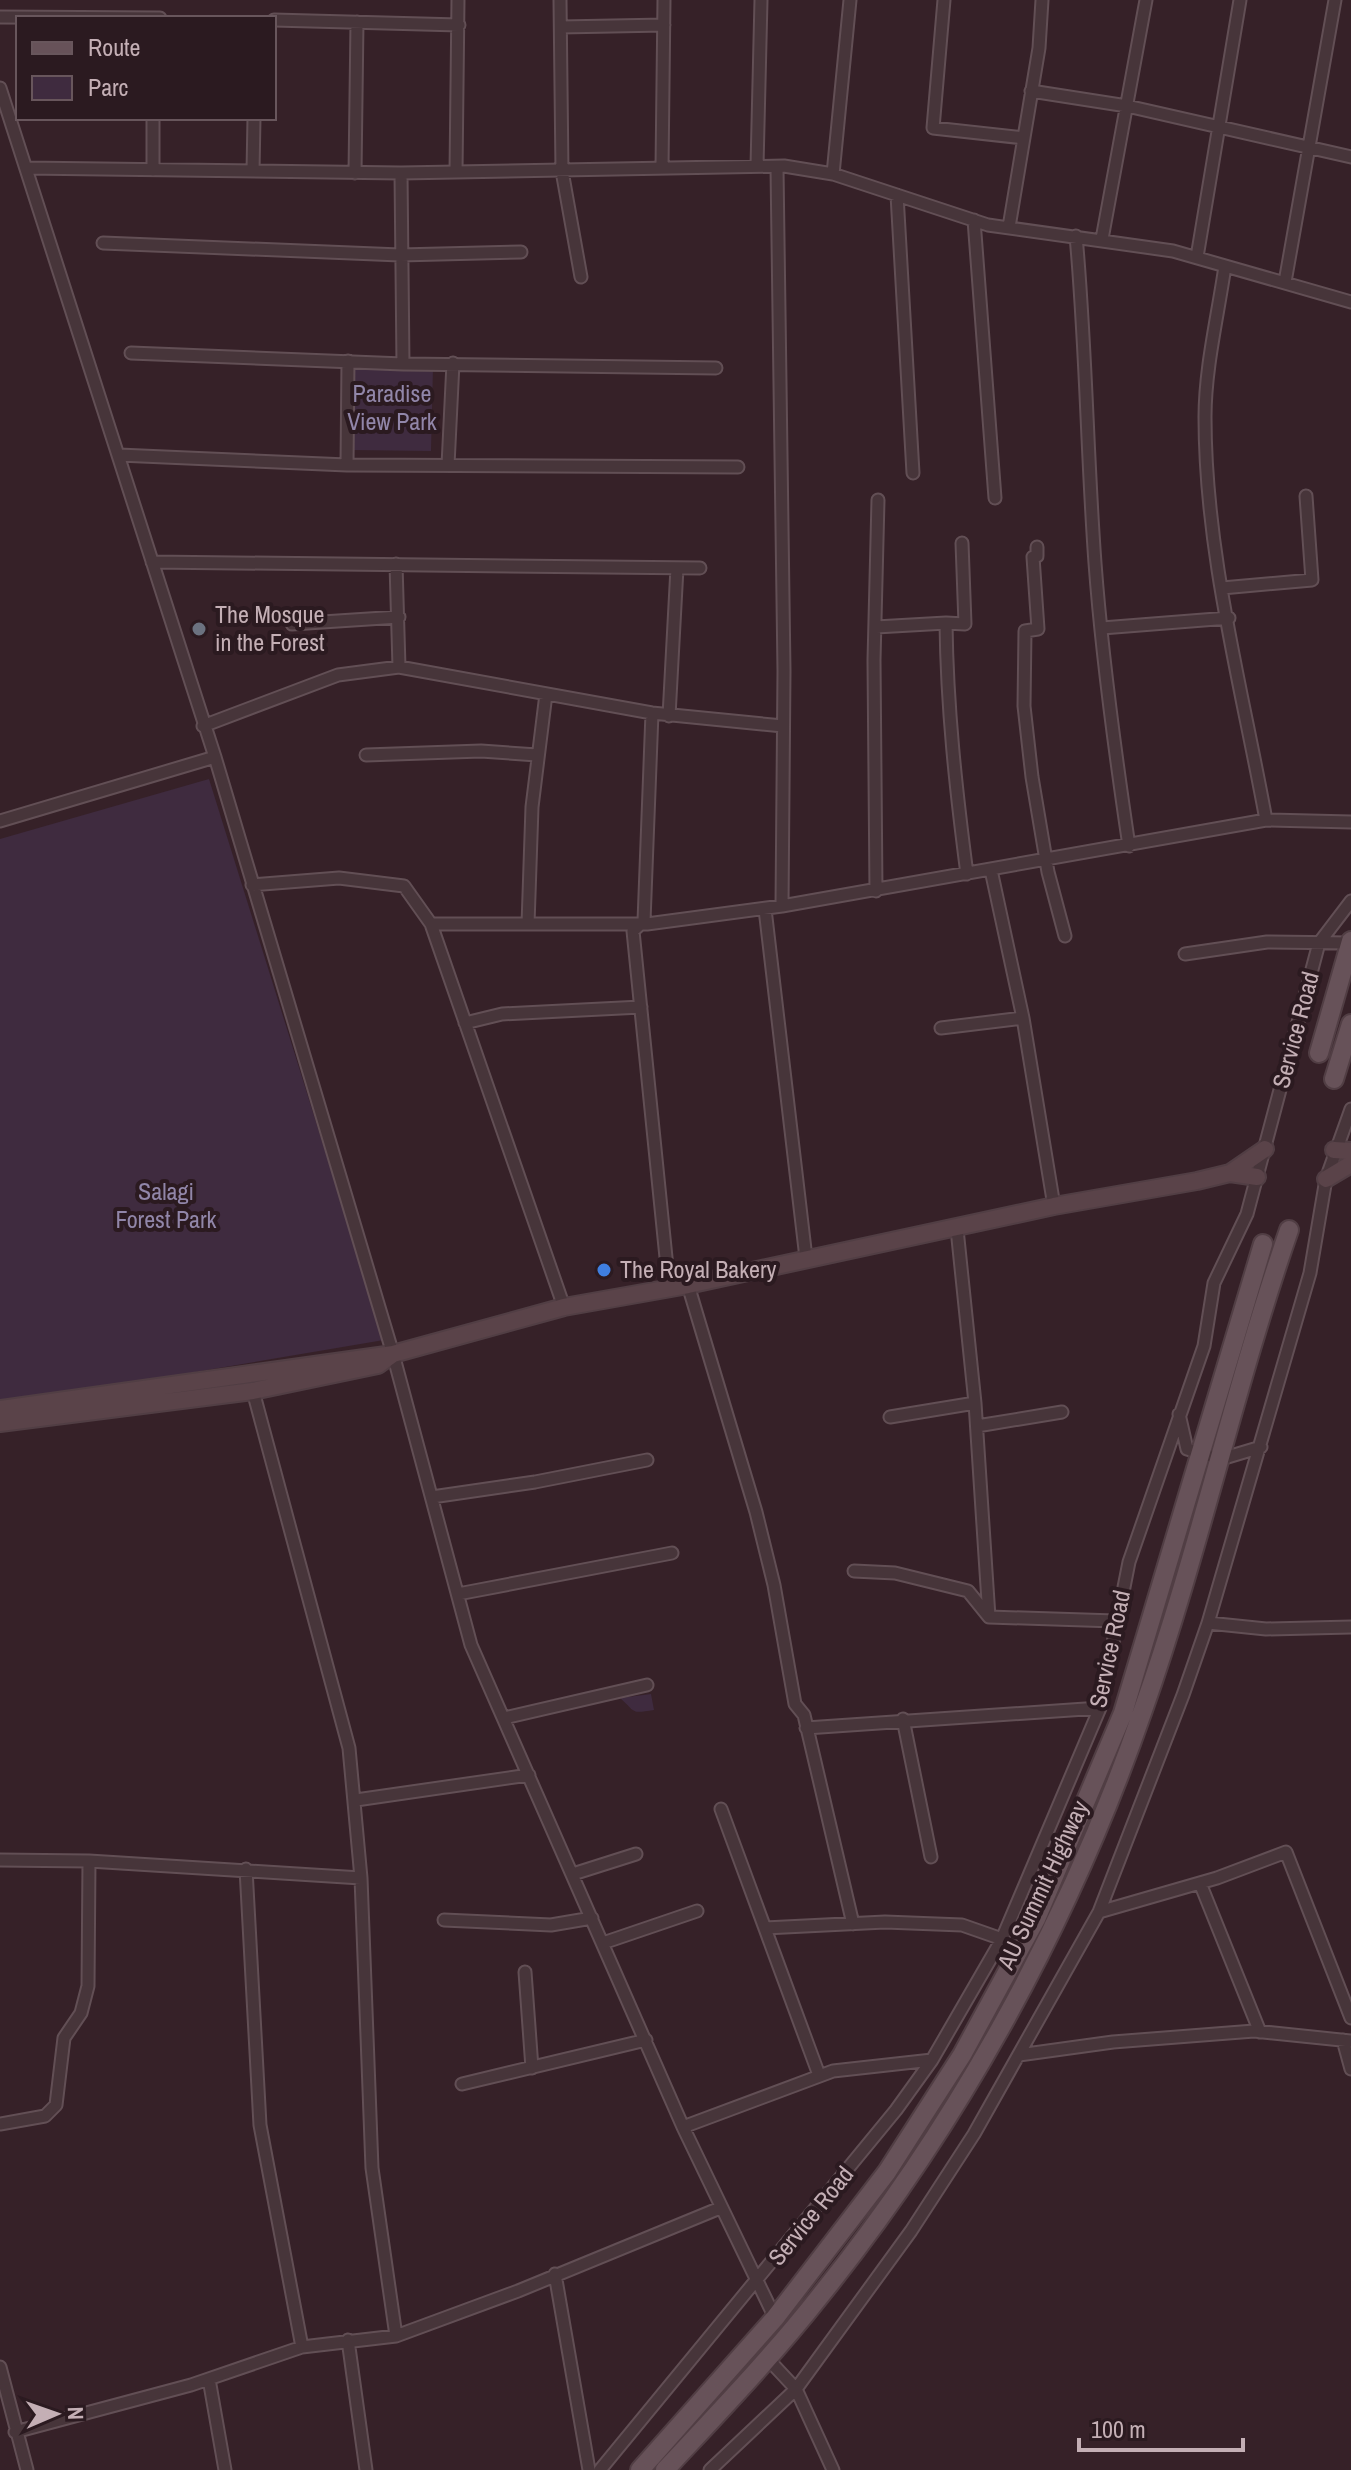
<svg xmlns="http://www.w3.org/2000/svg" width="1351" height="2470" viewBox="0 0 1351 2470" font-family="'Archivo Narrow',sans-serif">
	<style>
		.green { fill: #3f2b3f }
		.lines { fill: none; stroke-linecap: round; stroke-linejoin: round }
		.street-casing { stroke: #624f55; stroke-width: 15 }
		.secondary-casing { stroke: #513e44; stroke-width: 20 }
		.primary-casing { stroke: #513e44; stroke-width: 22 }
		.street { stroke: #47353a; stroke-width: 11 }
		.secondary { stroke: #5a4349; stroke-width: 16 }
		.primary { stroke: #675259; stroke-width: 18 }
		.worship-dot { fill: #6b7280; stroke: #2b1a20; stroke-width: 3 }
		.shop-dot { fill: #3f7fe0; stroke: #2b1a20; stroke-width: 3 }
		.labels { text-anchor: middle; stroke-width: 8; stroke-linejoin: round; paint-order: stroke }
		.park-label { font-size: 24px; fill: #9186a9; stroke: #2b1a20 }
		.poi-label { font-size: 24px; fill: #c4afb5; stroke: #2b1a20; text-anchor: start }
		.street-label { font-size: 24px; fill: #c4afb5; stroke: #2b1a20 }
	</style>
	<rect width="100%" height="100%" fill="#362128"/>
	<!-- green -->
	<path class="green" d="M353,365l80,2 -2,84 -80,-1z
		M209,779l175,561 -384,65v-566z
		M651,1694l3,16c-24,4 -18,2 -34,-12z"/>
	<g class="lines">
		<defs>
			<path id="street" d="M560,0l2,171 19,106
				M944,0l-11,128 91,10
				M0,17l160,1
				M274,20l185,5
				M561,27l103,-2
				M0,88l215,669 178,597 78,291 212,482 92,191
				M1031,91l96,15 224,51
				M757,166l4,-166
				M26,168l375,5 383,-7 49,8 155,51 185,26 178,51
				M662,168l2,-168
				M777,168l7,503 -2,235
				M153,170v-52
				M253,171l1,-53
				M456,172l2,-172
				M355,173l2,-151
				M401,173l2,191
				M833,174l17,-174
				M897,195l16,278
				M974,220l21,278
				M1009,227l30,-179 3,-48
				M1076,236c10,109 11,218 19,327 7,95 20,189 34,283
				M1102,239l44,-239
				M103,243l297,12 121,-3
				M1197,257l43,-257
				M1225,266c-7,49 -20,102 -20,151 0,136 37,271 61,403
				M1285,282l50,-282
				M131,353l272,11 313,4
				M119,455l228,10 391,2
				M347,465l1,-104
				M448,465l5,-102
				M962,543l3,81 -19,-1c1,85 10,167 21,251
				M1037,547v9l-4,1 5,72 -13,2 -1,75 8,71 16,95 17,64
				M152,562l548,6
				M396,564l3,103
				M1222,588l90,-8 -6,-84
				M292,624l107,-7
				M876,627l70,-4
				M1102,628l127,-10
				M652,713l-8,208 -11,10 36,356
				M669,716l8,-148
				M203,726l135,-51 61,-8 253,46 131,13
				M366,755l115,-4 56,4
				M0,821l215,-64
				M991,870l32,148 31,188
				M252,885l87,-7 65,8 27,38 133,383
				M876,891l-2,-231 4,-160
				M765,909l41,349
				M431,924h216l135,-18 484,-86 85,2
				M528,924l4,-117 14,-113
				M1185,954l82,-12 83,1
				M465,1023l37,-9 139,-7
				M941,1028l82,-10
				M957,1229l18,174 14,214
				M688,1285l68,227 18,73 21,119 9,11 49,209
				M253,1391l96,357 12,130 11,290 24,168
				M1179,1414l8,35 34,10 40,-12
				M890,1417l85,-14
				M977,1426l85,-14
				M432,1497l103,-15 112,-22
				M854,1571l41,2 73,18 21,26 126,4
				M458,1594l214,-41
				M1208,1623l58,6 85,-2
				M504,1718l143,-33
				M903,1719l28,138
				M806,1728l294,-20
				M356,1800l173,-25
				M721,1809l98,266
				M0,1860l89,1 272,17
				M246,1869l14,256 42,222
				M573,1874l63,-20
				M1200,1883l60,149
				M1099,1912l118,-34 69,-26 65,166
				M444,1920l107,5 41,-7
				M765,1928l120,-6 77,3 40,14
				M603,1943l94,-32
				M525,1972l7,96
				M1343,2040l8,29
				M1019,2055l94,-13 141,-11 97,10
				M462,2084l184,-44
				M0,2124l45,-8 11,-11 8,-67 17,-25 7,-27 1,-125
				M683,2127l150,-56 99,-11
				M555,2274l34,196
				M348,2340l18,130
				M768,2359l28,30 37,81
				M0,2367l27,103
				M209,2379l16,91
				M15,2432l176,-47 111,-38 94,-11 122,-45 202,-83
				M600,2470l296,-360 36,-50 70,-121 98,-231 29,-146 75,-216 10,-63 33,-69 72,-271 32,-42
				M710,2470l86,-81 115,-158 63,-97 125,-222 84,-217 25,-72 102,-350 16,-94 25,-70"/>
			<path id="secondary" d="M1334,1150l17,1
				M1230,1173l27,4
				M1326,1179l25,-15
				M0,1409l393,-55 171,-47 124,-22 366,-79 143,-25 33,-8 35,-24
				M0,1423l253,-32 125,-26 15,-11"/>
			<path id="primary" d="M1319,1053l32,-112
				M1334,1079l17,-55
				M640,2470l135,-152 112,-146 75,-117 74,-136 87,-206 140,-469
				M665,2470c53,-57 107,-113 155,-174 140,-174 250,-375 323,-586 56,-158 91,-322 146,-480"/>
		</defs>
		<!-- street casing -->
		<use href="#street" class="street-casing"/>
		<!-- secondary casing -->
		<use href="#secondary" class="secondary-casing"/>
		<!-- primary casing -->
		<use href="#primary" class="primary-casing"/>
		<!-- street -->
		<use href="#street" class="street"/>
		<!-- secondary -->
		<use href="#secondary" class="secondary"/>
		<!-- primary -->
		<use href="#primary" class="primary"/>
	</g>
	<!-- markers -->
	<circle class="worship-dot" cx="199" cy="629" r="8"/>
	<circle class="shop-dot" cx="604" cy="1270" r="8"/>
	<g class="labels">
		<!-- park labels -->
		<g class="park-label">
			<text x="392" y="402">Paradise<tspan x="392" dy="28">View Park</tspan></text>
			<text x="166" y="1200">Salagi<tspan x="166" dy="28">Forest Park</tspan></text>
		</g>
		<!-- poi labels -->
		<g class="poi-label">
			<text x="215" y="623">The Mosque<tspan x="215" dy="28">in the Forest</tspan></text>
			<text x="620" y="1278">The Royal Bakery</text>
		</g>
		<!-- street labels -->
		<g class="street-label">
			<text transform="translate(1296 1030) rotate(-75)" y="8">Service Road</text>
			<text transform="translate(1110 1649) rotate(-78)" y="8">Service Road</text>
			<text transform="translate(1043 1885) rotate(-65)" y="8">AU Summit Highway</text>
			<text transform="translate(811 2216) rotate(-51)" y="8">Service Road</text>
		</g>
	</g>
	<!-- legend -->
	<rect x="16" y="16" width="260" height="104" fill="#2b1a20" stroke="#68565c" stroke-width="2"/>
	<rect x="32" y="42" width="40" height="12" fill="#675259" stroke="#68565c" stroke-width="2"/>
	<text x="88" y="56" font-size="24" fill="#c4afb5">Route</text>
	<rect x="32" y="76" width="40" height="24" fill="#3f2b3f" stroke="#68565c" stroke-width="2"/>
	<text x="88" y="96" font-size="24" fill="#c4afb5">Parc</text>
	<!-- north arrow -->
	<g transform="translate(56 2414) rotate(88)" stroke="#2b1a20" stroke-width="6" paint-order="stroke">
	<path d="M0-6L14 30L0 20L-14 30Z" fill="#c4afb5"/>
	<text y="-12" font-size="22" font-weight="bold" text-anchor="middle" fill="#c4afb5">N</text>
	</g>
	<!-- scale -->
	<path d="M1079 2438v12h164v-12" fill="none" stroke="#c4afb5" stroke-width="4"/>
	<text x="1091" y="2438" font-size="24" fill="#c4afb5" stroke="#2b1a20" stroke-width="6" paint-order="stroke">100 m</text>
</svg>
